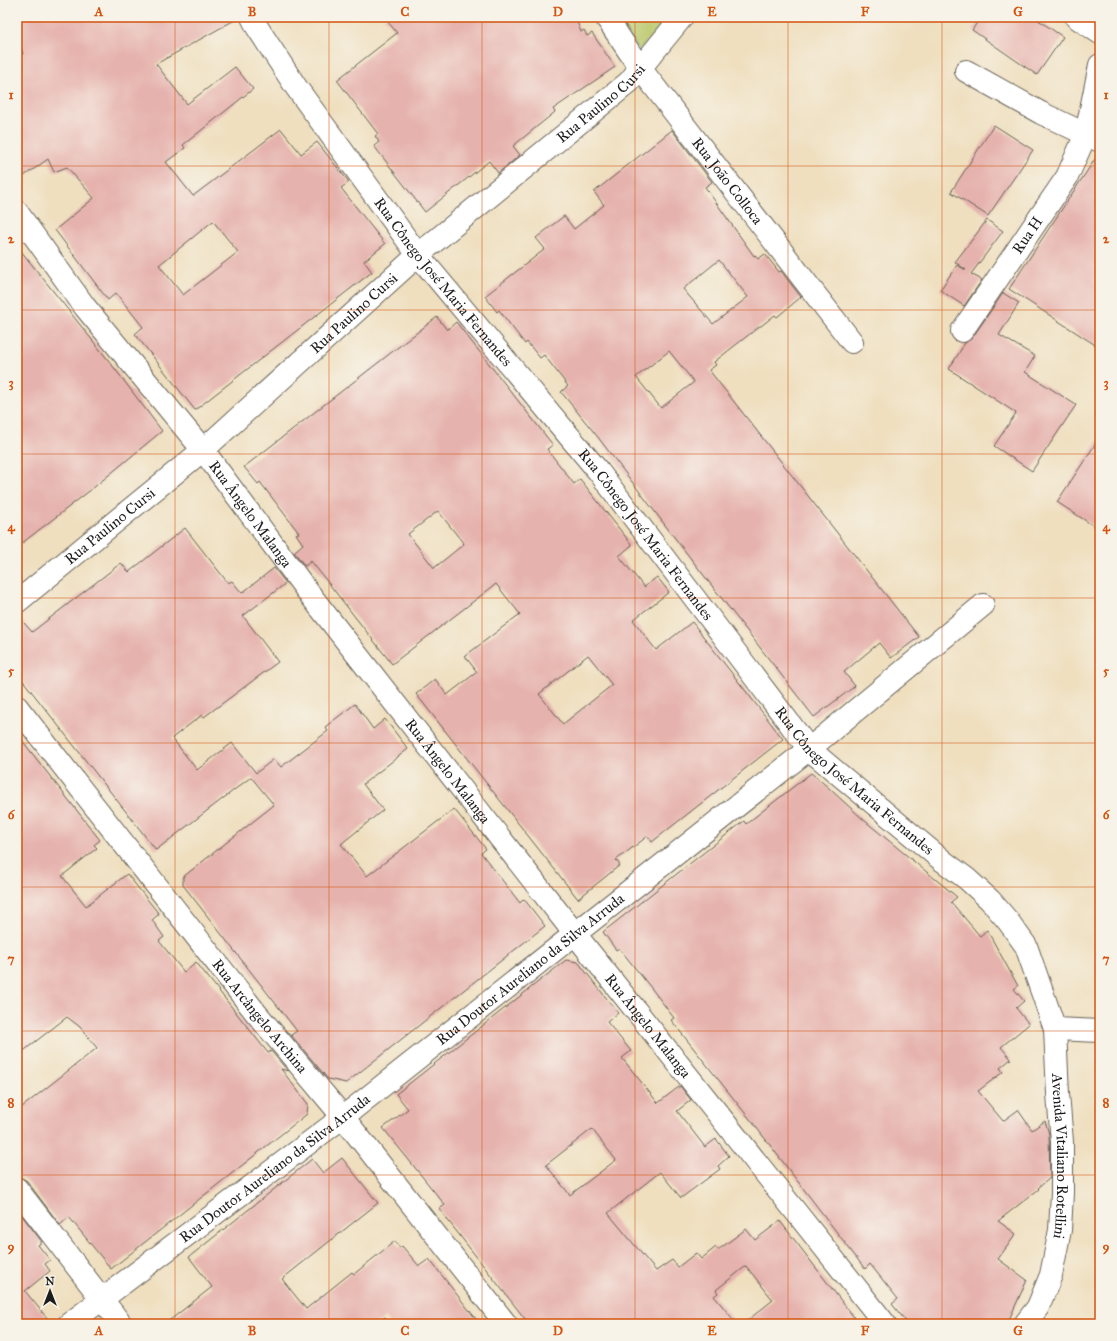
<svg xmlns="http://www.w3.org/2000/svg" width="1117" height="1341" viewBox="0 0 1117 1341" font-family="'IM FELL Great Primer',serif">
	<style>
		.green { fill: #bac86a; stroke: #6b7243 }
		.building { fill: #e6b2ad; fill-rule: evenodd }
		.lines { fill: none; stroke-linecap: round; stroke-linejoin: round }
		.street-casing { stroke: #666055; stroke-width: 24 }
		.street { stroke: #fff; stroke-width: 22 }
		.grid { fill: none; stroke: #d4530e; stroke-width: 1; stroke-opacity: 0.55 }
		.labels { text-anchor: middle; stroke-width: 3.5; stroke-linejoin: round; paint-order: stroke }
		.street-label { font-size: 15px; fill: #1c1c1c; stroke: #f7f3e8 }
		.neatline { fill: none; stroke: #d4530e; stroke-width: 1.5 }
		.grid-label { font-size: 13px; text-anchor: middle; font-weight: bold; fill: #d4530e }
	</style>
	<rect width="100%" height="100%" fill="#f7f3e8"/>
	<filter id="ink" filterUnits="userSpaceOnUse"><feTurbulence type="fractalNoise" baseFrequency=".025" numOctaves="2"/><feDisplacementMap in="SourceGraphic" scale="8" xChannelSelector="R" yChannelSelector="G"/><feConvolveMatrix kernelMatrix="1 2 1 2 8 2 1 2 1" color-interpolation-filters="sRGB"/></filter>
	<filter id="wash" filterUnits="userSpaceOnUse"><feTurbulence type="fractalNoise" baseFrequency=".012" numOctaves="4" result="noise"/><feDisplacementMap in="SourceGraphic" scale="16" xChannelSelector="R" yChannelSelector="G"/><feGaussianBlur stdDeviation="0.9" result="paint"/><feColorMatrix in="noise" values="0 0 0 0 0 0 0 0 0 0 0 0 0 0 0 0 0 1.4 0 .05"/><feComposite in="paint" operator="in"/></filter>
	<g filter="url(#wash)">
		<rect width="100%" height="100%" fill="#efdfbf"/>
		<!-- green -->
		<path class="green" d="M616,17h53l-30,33z"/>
		<g id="blocks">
			<!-- building -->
			<path class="building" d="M17,17h223l-84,47 31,40 48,-37 18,22 -70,56 2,3 -19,14 27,34 88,-67 20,25 16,-12 32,40 -8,6 44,56 -21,17 8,11 -177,138 -60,-76 8,-7 -27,-34 -8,7 -53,-70 39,-32 -27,-31 -13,5 -6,-13 -31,22v-125l6,-2 -6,-18zM213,221l25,31 -55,43 -24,-30z
				M384,17h191l6,15 3,-2 3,6 5,-3 23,34 -62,42 2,3 -42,34 7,9 -22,18 -9,-12 -64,51 -51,-66 5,-4 -4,-6 3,-2 -41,-54 60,-47z
				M981,17h53l29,20 -26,38 -65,-45z
				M994,125l39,25 -45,66 -37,-24z
				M672,130l40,52 -7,5 49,69 1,-1 3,4 7,-5 14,18 2,-1 20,26 -24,20 -2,-2 -14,11h-1l-46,36 2,3 -7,5 210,267 -28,21 -12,-15 -35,29 11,14 -41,31 -133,-171 -84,-110 -36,-44 7,-6 -24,-31 -4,3 -13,-16 -2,2 -26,-34 -2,2 -12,-16 60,-47 -9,-11 28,-22 10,13 30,-24 -10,-13zM719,260l29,37 -35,27 -30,-35zM669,351l25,31 -33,26 -25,-31z
				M1099,153h1v195l-91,-59z
				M987,220l16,11 -32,43 11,6 -18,26 -24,-16 17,-25 9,5 -11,-8z
				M17,246l92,115 53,70 -70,58 -75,58z
				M1003,293l16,10 -20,32 36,21 -10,16 51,33 -44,66 -38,-25 22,-33 -67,-44 16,-26 7,-5z
				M437,317l10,13 9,-8 97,123 -6,4 27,35 6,-5 52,66 -13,11 25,31 13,-10 12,15 -36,28 23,30 36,-28 91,117 -131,103 -4,-6 -32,24 4,5 -42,34 -162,-205 19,-15 12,16 30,-23 -12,-16 55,-42 -24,-30 -104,80 -81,-103 -6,5 -11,-14 9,-8 -7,-10 3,-1 -39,-51 -2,2 -14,-17zM438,511l26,33 -30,24 -26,-34zM588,655l24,30 -49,39 -24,-30z
				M1100,437v93l-43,-28z
				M185,528l43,55 4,-2 10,12 32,-25 12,15 -43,33 35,46 -74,55 -2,-2 -30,23 25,32 35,-27 24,30 18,-14 7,8 47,-36 -3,-4 30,-23 18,25 12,-10 23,30 -45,35 20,26 -42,34 26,32 87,-67 32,40 -5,4 39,50 4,-4 21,27 -199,157 -18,-4 -37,-44 6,-4 -114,-146v-8l91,-72 -23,-28 -95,73 -139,-177v-58l15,17 89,-69 8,9z
				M17,734l83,106 -6,5 3,3 -35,28 24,30 41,-32 32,40 -7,6 12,17 -5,4 25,31 12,-10 72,91 3,-2 17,20 -7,-2 27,35 -1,10 -196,155 -42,-52 -9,8 -33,-44 -5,-3 -5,-1v-66l80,-63 -17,-21 -13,-10 -50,39z
				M811,773l10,8 44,40 92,76 -6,5 29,34 7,-6 31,56 -4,3 10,12 -8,7 13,16 -28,23 10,12 -11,9 3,4 -25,19 25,30 15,-11 14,20 13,-9 4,13 1,44 -12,10 1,1 -41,32 18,13 -18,25 29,21 -20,44h-99l-16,-20 6,-5 -28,-35 -5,5 -112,-146 -82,-103 3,-2 -22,-29 -33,-41 -3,2 -13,-18 141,-111 2,3z
				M566,960l12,2 40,51 -11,9 24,29 -9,7 36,45 22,-17 11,14 -14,11 28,36 11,-8 13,17 -11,10 2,3 -39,29 -21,-26 -52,41 48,58 16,-11 6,7 18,-14 5,6 15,-12 2,3 28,-21 9,11 25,-19 79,103h-116l30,-24 -27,-34 -30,24 2,3 -4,3 23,28h-208l-90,-115 6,-4 -62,-77 25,-19 -12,-15zM592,1129l24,31 -46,35 -24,-30z
				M342,1158l36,45 -96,76 24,30 46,-37 2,2 41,-33 5,7 2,-2 17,20 10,-7 51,65h-90l-5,-7 -9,7h-211l47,-37 -23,-30 123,-98 11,14z
				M17,1209l25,33 -4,3 12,15 -5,4 5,7 -25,20 27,33h-35z"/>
		</g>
	</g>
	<g filter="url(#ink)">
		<use href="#blocks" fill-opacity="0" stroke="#666055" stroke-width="1"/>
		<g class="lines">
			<defs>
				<g id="street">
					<path id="s1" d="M252,17l5,10 39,60 122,168 181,217 210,277 26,22 108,90 24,18 23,21 18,21 18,25 29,83 3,65 4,48v51l-2,37 -9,45 -13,32 -13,17"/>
					<path id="s2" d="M606,17l34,51 212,274"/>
					<path d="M1076,17l24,16"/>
					<path d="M966,71l75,42 59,28"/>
					<path id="s3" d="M17,212l68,95 118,143 105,142 267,342 310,390"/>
					<path id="s4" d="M962,331l105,-154 19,-43 14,-69"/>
					<path id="s5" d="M17,602l186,-152 215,-195 211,-173 53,-65"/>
					<path id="s6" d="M17,707l239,306 87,104 163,207"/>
					<path d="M1055,1029l45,2"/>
					<path d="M17,1189l104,135"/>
					<path id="s7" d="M69,1324l274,-207 466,-368 174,-144"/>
				</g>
			</defs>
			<!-- street casing -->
			<use href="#street" class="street-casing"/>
			<!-- street -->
			<use href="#street" class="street"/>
		</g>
	</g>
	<!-- grid -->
	<path class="grid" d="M175,17v1307M329,17v1307M482,17v1307M635,17v1307M788,17v1307M942,17v1307M17,166h1083M17,310h1083M17,454h1083M17,598h1083M17,743h1083M17,887h1083M17,1031h1083M17,1175h1083"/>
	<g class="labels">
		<!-- street labels -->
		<g class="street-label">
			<text dy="5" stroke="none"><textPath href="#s5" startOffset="768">Rua Paulino Cursi</textPath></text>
			<text dy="5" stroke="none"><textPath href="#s2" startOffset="204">Rua João Colloca</textPath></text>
			<text dy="5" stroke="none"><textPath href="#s4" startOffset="116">Rua H</textPath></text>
			<text dy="5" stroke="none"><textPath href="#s1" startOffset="327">Rua Cônego José Maria Fernandes</textPath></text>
			<text dy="5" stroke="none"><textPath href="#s5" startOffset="444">Rua Paulino Cursi</textPath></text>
			<text dy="5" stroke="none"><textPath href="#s3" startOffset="382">Rua Ângelo Malanga</textPath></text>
			<text dy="5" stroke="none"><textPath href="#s5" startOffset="120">Rua Paulino Cursi</textPath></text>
			<text dy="5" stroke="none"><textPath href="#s1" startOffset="651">Rua Cônego José Maria Fernandes</textPath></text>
			<text dy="5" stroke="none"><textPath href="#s3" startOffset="706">Rua Ângelo Malanga</textPath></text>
			<text dy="5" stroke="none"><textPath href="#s1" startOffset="975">Rua Cônego José Maria Fernandes</textPath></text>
			<text dy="5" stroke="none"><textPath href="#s7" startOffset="582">Rua Doutor Aureliano da Silva Arruda</textPath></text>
			<text dy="5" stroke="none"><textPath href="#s6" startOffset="393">Rua Arcângelo Archina</textPath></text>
			<text dy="5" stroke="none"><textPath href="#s3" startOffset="1030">Rua Ângelo Malanga</textPath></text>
			<text dy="5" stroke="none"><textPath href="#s1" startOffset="1430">Avenida Vitaliano Rotellini</textPath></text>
			<text dy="5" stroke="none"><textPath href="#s7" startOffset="258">Rua Doutor Aureliano da Silva Arruda</textPath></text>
		</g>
	</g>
	<!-- margin -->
	<rect width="1117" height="1341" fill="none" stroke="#f7f3e8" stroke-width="44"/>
	<!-- north arrow -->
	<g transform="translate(50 1291)" stroke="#f7f3e8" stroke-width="3" paint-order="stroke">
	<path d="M0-3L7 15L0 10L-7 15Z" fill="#1c1c1c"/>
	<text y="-6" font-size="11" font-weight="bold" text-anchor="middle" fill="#1c1c1c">N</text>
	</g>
	<rect x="22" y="22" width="1073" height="1297" class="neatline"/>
	<g class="grid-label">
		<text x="99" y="16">A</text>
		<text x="252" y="16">B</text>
		<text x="405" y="16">C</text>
		<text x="558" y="16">D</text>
		<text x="712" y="16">E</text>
		<text x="865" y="16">F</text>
		<text x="1018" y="16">G</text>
		<text x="11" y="99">1</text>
		<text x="1106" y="99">1</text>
		<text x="11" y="243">2</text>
		<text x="1106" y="243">2</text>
		<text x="11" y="387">3</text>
		<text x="1106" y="387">3</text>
		<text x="11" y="531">4</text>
		<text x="1106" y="531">4</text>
		<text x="11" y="675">5</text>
		<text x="1106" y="675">5</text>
		<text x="11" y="819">6</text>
		<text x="1106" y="819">6</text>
		<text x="11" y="963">7</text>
		<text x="1106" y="963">7</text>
		<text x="11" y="1107">8</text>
		<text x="1106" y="1107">8</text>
		<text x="11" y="1251">9</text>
		<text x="1106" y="1251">9</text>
		<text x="99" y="1335">A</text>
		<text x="252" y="1335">B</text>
		<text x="405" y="1335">C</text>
		<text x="558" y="1335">D</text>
		<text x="712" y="1335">E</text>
		<text x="865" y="1335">F</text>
		<text x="1018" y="1335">G</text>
	</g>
</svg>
